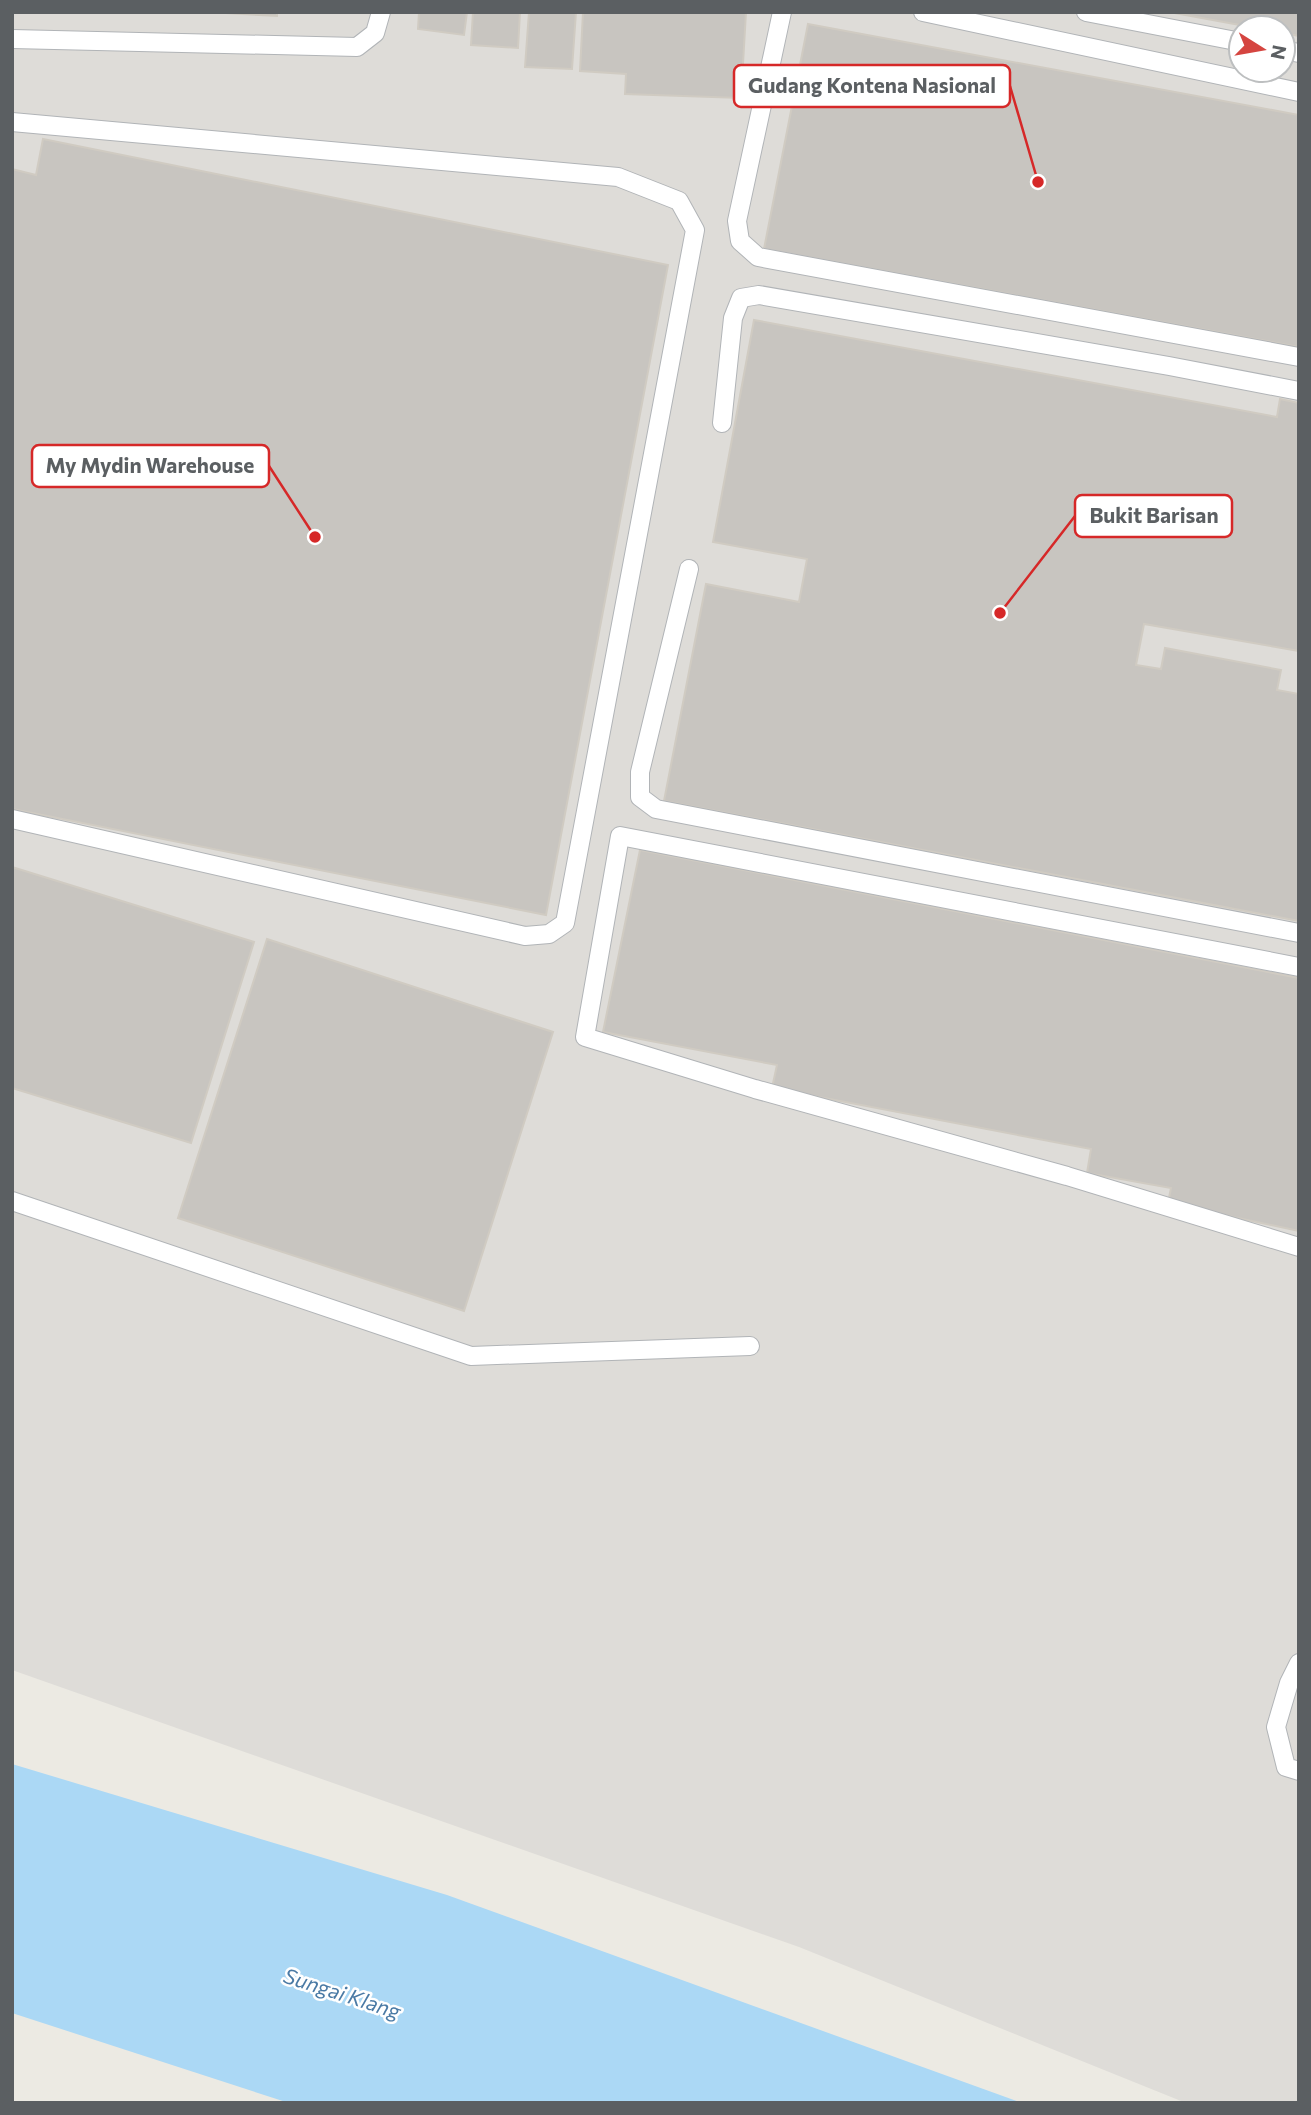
<svg xmlns="http://www.w3.org/2000/svg" width="1311" height="2115" viewBox="0 0 1311 2115" font-family="Commissioner,sans-serif">
	<style>
		.industrial { fill: #dedcd8; fill-rule: evenodd }
		.water { fill: #abd8f5 }
		.building { fill: #c8c5c0; stroke: #d0cbc2; stroke-width: 2 }
		.lines { fill: none; stroke-linecap: round; stroke-linejoin: round }
		.lane-casing { stroke: #b1b4b7; stroke-width: 20 }
		.lane { stroke: #fff; stroke-width: 18 }
		.labels { text-anchor: middle; stroke-width: 5; stroke-linejoin: round; paint-order: stroke }
		.water-label { font-size: 21px; font-style: italic; fill: #4a7aa5; stroke: #fff }
		.leader { fill: none; stroke: #d62828; stroke-width: 2.5 }
		.callout-dot { fill: #d62828; stroke: #fff; stroke-width: 2.5 }
		.callout { fill: #fff; stroke: #d62828; stroke-width: 2.5 }
		.callout-label { font-size: 21px; text-anchor: middle; font-weight: bold; fill: #5b5f62 }
	</style>
	<rect width="100%" height="100%" fill="#eceae3"/>
	<!-- industrial -->
	<path class="industrial" d="M12,12h1287v2091h-113l-387,-156 -787,-277zM1241,28h42v42h-42z"/>
	<!-- water -->
	<path class="water" d="M12,1764l435,131 575,208h-733l-277,-90z"/>
	<!-- building -->
	<path class="building" d="M208,12h69v4z
		M419,12h48l-3,23 -46,-6z
		M473,12h47l-2,36 -47,-3z
		M529,12h47l-4,57 -47,-2z
		M583,12h163l-5,86 -116,-4 1,-20 -46,-3z
		M1169,12h130v24l-16,-3v-5h-27z
		M808,24l491,91v232l-535,-98z
		M43,139l625,126 -122,650 -534,-106v-640l24,6z
		M754,320l523,97 3,-18 19,4v248l-155,-27 -8,41 25,4 4,-21 116,22 -4,20 22,4v227l-635,-120 42,-217 93,18 8,-43 -94,-17z
		M640,850l659,128v253l-131,-28 3,-15 -84,-15 4,-24 -319,-61 5,-23 -174,-33z
		M12,867l242,75 -63,201 -179,-55z
		M267,939l286,93 -89,279 -286,-93z"/>
	<g class="lines">
		<defs>
			<path id="lane" d="M782,12l-45,209 3,20 18,16 541,100
				M923,12l376,80
				M1086,12l155,30
				M12,39l345,8 18,-14 6,-21
				M1283,50l16,3
				M12,122l606,55 61,24 16,29 -130,693 -16,11 -24,2 -513,-117
				M722,423l11,-105 8,-20 18,-3 410,71 130,25
				M689,569l-49,203v25l16,12 643,124
				M1299,967l-679,-131 -35,201 170,52 312,87 232,71
				M12,1201l459,155 279,-10
				M1299,1663l-10,20 -13,44 10,40 13,4"/>
		</defs>
		<!-- lane casing -->
		<use href="#lane" class="lane-casing"/>
		<!-- lane -->
		<use href="#lane" class="lane"/>
	</g>
	<g class="labels">
		<!-- water labels -->
		<g class="water-label">
			<text transform="translate(342 1994) rotate(18)" y="7">Sungai Klang</text>
		</g>
	</g>
	<!-- callouts -->
	<path class="leader" d="M1038 182L1010 86M315 537L269 466M1000 613L1075 516"/>
	<g class="callout-dot">
		<circle cx="1038" cy="182" r="7"/>
		<circle cx="315" cy="537" r="7"/>
		<circle cx="1000" cy="613" r="7"/>
	</g>
	<g class="callout">
		<rect x="734" y="65" width="276" height="42" rx="7"/>
		<rect x="32" y="445" width="237" height="42" rx="7"/>
		<rect x="1075" y="495" width="157" height="42" rx="7"/>
	</g>
	<g class="callout-label">
		<text x="872" y="93">Gudang Kontena Nasional</text>
		<text x="150" y="473">My Mydin Warehouse</text>
		<text x="1154" y="523">Bukit Barisan</text>
	</g>
	<!-- border -->
	<rect width="1311" height="2115" fill="none" stroke="#5b5f62" stroke-width="28"/>
	<!-- north arrow -->
	<g transform="translate(1262 49) rotate(101)"><circle r="33" fill="#ffffff" stroke="#bdbfc0" stroke-width="2"/>
	<path d="M0-5L12 26L0 18L-12 26Z" fill="#d54540"/>
	<text y="-10" font-size="19" font-weight="bold" text-anchor="middle" fill="#5b5f62">N</text>
	</g>
</svg>
